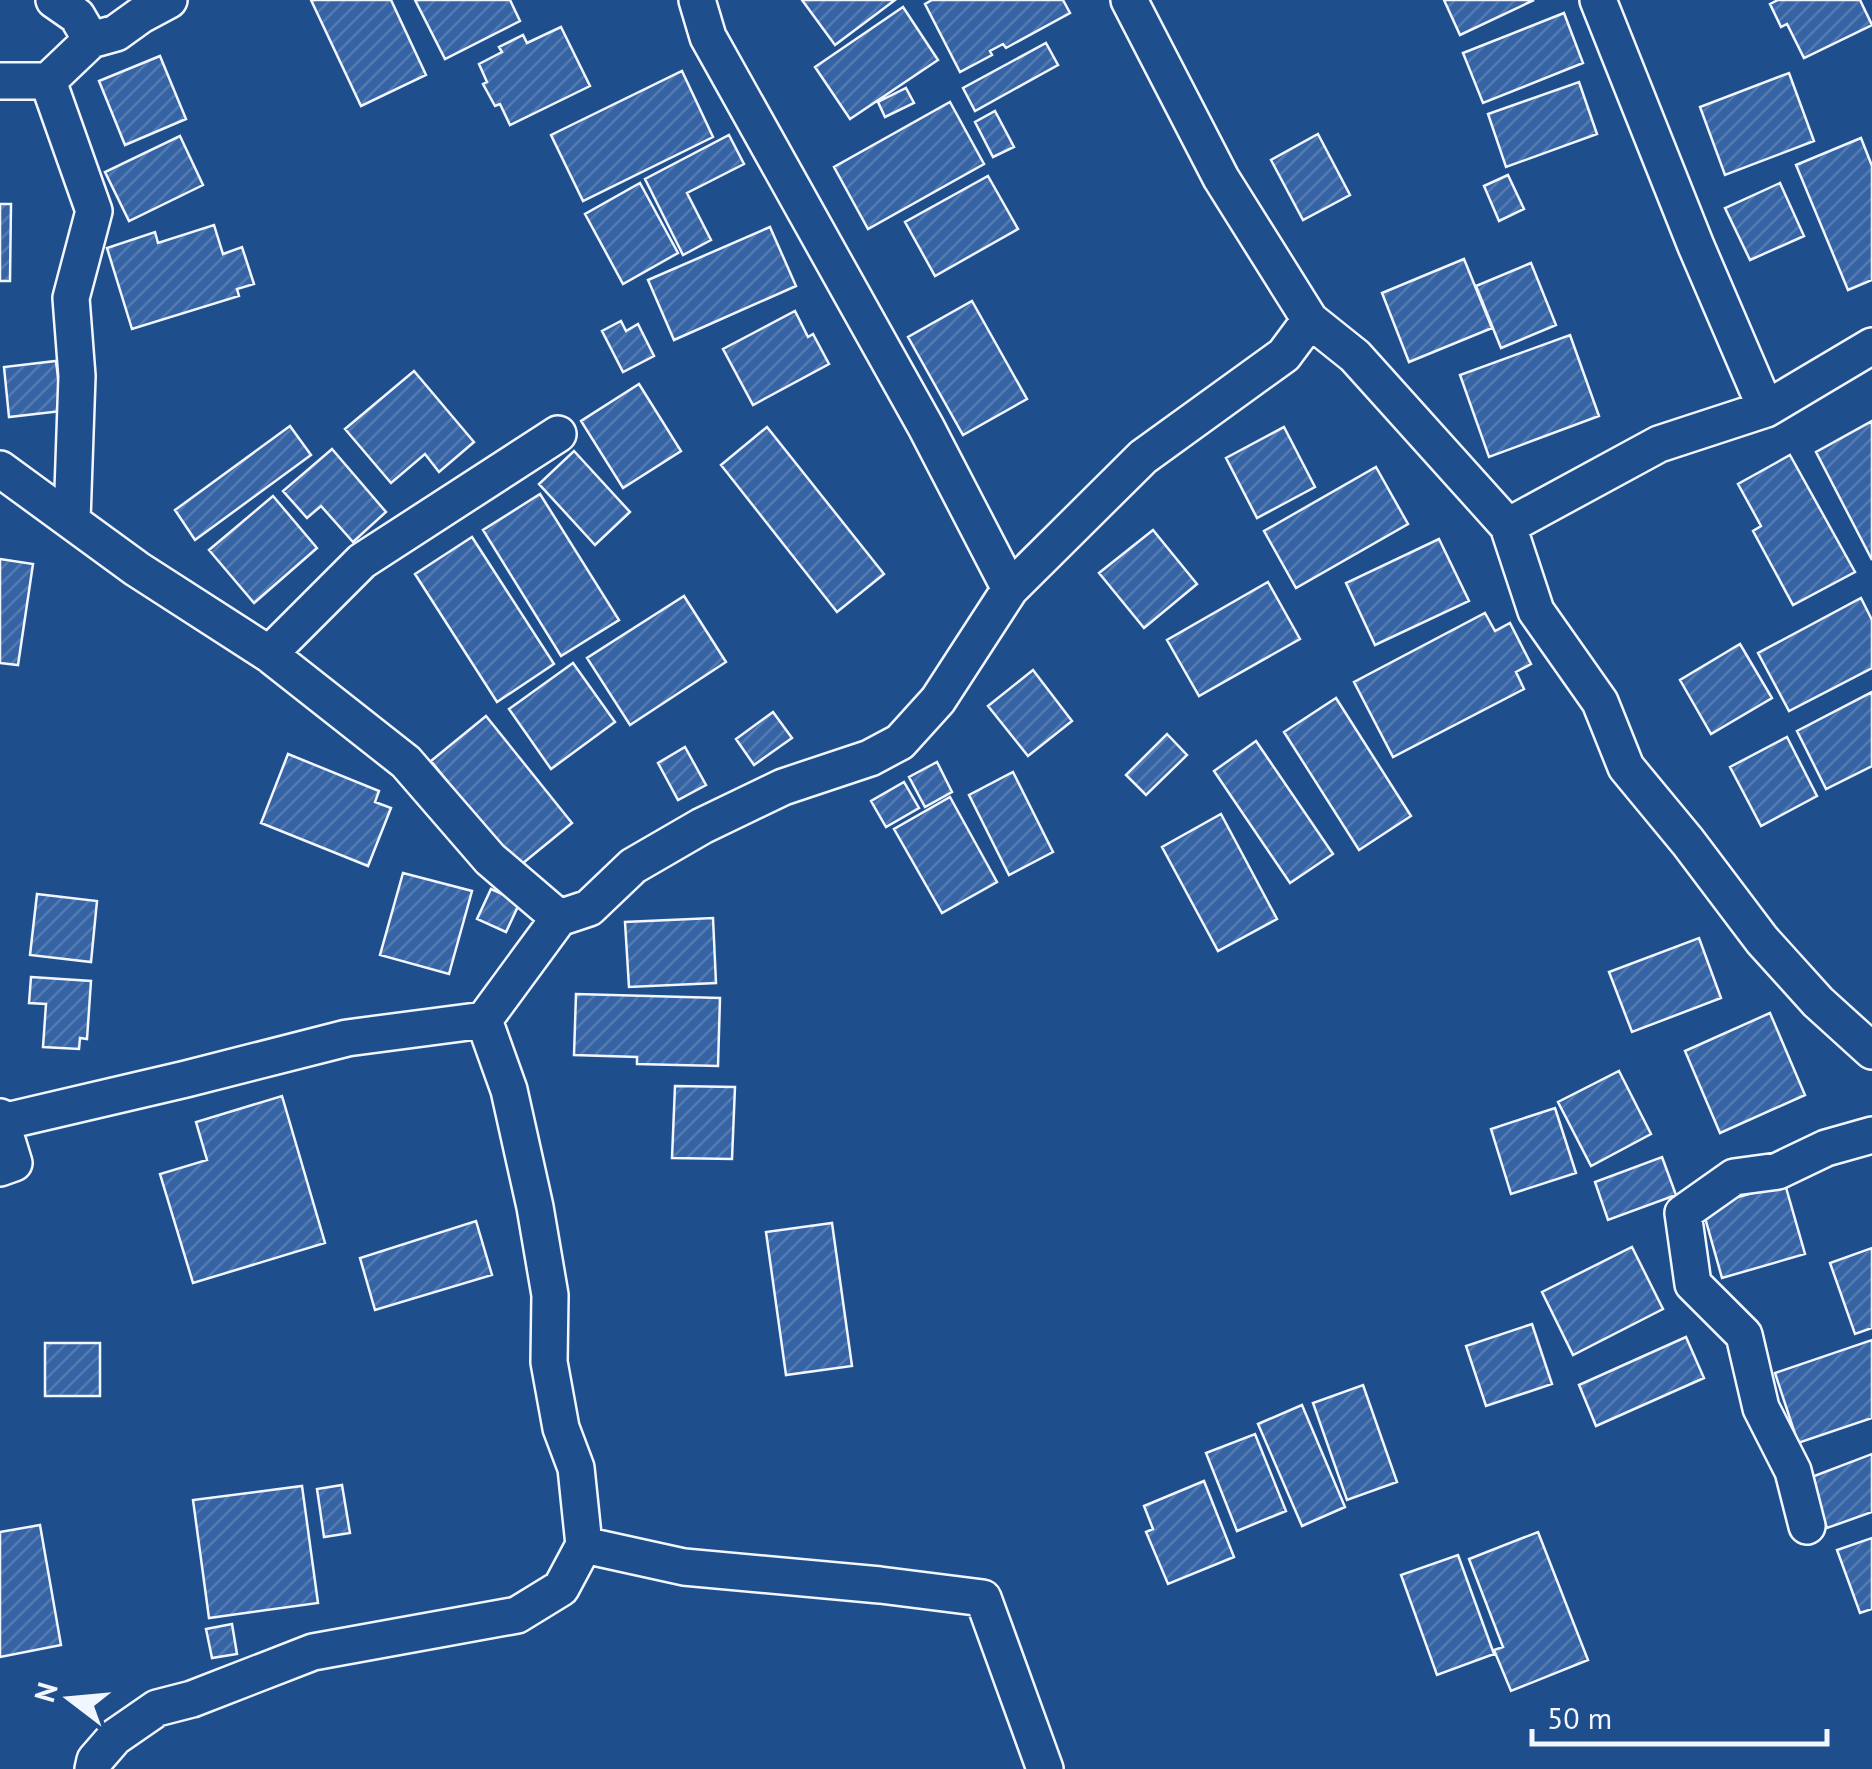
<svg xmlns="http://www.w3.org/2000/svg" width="1872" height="1769" viewBox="0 0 1872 1769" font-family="'PT Sans',sans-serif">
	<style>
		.building { fill: url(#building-hatch); stroke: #f2f6ff; stroke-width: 2.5 }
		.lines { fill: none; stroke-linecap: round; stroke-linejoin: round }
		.minor-casing { stroke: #f2f6ff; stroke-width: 40 }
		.minor { stroke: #1f4e8c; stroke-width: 35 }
	</style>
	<defs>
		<pattern id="building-hatch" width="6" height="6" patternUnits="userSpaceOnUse" patternTransform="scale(2.5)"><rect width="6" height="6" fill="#3563a3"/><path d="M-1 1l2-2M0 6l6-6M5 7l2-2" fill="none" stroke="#537ab1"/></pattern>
	</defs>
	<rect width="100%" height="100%" fill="#1f4e8c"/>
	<!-- building -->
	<path class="building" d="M311,0h80l35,75 -65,31z
		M415,0h95l10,21 -75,38z
		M802,0h93l-60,45z
		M932,0h131l7,13 -64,35 -3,-4 -13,7 2,4 -32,17 -35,-68z
		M1444,0h90l-74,35z
		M1778,0h82l12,25 -68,33 -17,-34 -6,3 -11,-23z
		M903,7l35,53 -88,59 -35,-52z
		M1564,13l19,50 -100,40 -20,-50z
		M561,27l29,59 -80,39 -10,-21 -5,2 -12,-22 4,-2 -8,-18 23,-12 -3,-5 24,-12 4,8z
		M1046,43l12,22 -83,46 -12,-23z
		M160,56l26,63 -61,26 -26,-64z
		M682,71l31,66 -130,64 -32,-66z
		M1789,73l25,68 -89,34 -25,-68z
		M1579,82l18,52 -91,33 -18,-53z
		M906,88l8,15 -29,14 -7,-15z
		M950,102l34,62 -116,65 -34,-62z
		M995,111l19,36 -21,10 -18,-35z
		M1318,134l32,61 -47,25 -32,-60z
		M729,135l15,29 -57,29 24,47 -28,15 -38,-76z
		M180,136l23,49 -74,36 -24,-49z
		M1861,138l11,28v114l-24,10 -52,-125z
		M1508,175l16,34 -25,12 -15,-35z
		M988,176l30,53 -83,47 -30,-54z
		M640,183l38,70 -55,31 -38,-70z
		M1780,183l24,53 -54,24 -25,-52z
		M0,204h11l-1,77h-10z
		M214,225l9,29 19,-7 12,37 -17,5 2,7 -107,33 -25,-81 48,-16 3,11z
		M770,227l26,59 -122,54 -26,-60z
		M1464,259l28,69 -83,34 -27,-69z
		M1531,263l25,62 -55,23 -25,-62z
		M972,301l55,98 -64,36 -55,-98z
		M795,311l13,26 5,-3 16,30 -76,41 -30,-56z
		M621,321l5,10 12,-7 16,32 -31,16 -21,-41z
		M1570,335l29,81 -110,41 -29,-82z
		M56,361l6,50 -53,6 -5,-50z
		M414,371l60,71 -35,30 -14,-18 -34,29 -46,-54z
		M639,384l42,67 -58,37 -42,-67z
		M1872,421v139l-56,-108z
		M290,426l21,29 -116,85 -20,-30z
		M767,427l117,147 -47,38 -116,-147z
		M1284,427l31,60 -58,31 -31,-60z
		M332,449l54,63 -33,30 -32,-36 -14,12 -24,-27z
		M574,451l56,61 -35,33 -56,-61z
		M1790,455l65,117 -62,33 -40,-74 8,-5 -23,-42z
		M1376,467l32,57 -112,64 -32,-57z
		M540,494l79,126 -58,36 -78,-126z
		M273,496l44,52 -63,55 -45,-53z
		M1153,530l44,54 -53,44 -45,-55z
		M472,537l82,127 -57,38 -82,-128z
		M1439,539l30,62 -94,44 -29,-62z
		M0,559l33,5 -15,101 -18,-2z
		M1268,582l32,57 -101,57 -32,-56z
		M684,596l42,66 -96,63 -43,-67z
		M1861,598l11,22v48l-83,43 -31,-58z
		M1485,613l10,18 15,-8 21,41 -15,8 8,17 -131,68 -39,-75z
		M1740,644l32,54 -61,36 -31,-54z
		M573,663l42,59 -64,47 -42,-60z
		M1033,670l39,51 -44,35 -40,-50z
		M1872,692v74l-46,23 -29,-58z
		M1336,698l75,118 -52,34 -75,-118z
		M773,712l19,26 -38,27 -18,-26z
		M486,716l86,107 -55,45 -86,-107z
		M1167,734l20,21 -41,40 -20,-20z
		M1787,737l30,59 -56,30 -31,-59z
		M1256,741l77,113 -43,29 -76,-112z
		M685,747l21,38 -28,15 -20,-37z
		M288,754l91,37 -4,11 16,6 -23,58 -107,-43z
		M937,762l15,30 -27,15 -16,-30z
		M1013,772l40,80 -44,23 -40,-80z
		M904,782l15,26 -33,19 -15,-26z
		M950,797l47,85 -55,31 -48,-84z
		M1221,814l56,105 -59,32 -56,-104z
		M403,873l69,18 -23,83 -69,-19z
		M491,889l29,13 -14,30 -29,-13z
		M37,894l60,7 -6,61 -61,-7z
		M713,918l3,65 -87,4 -4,-65z
		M1699,938l22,60 -89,34 -23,-60z
		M31,977l60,4 -4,58 -7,-1 -1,11 -36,-2 3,-43 -17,-1z
		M576,994l144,4 -2,68 -81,-2v-7l-63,-2z
		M1770,1013l35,82 -85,38 -35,-82z
		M1619,1071l32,63 -60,32 -33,-64z
		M675,1086l60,1 -3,72 -60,-1z
		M282,1096l43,147 -132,40 -33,-109 47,-14 -11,-38z
		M1555,1108l21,65 -65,21 -20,-65z
		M1662,1157l14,38 -68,25 -13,-38z
		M1785,1184l20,70 -83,24 -20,-71z
		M476,1221l16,54 -117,35 -15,-52z
		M832,1223l20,143 -66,9 -20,-143z
		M1632,1247l31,62 -90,46 -31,-63z
		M1872,1248v80l-17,6 -25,-71z
		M1532,1324l20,60 -66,22 -20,-60z
		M1686,1337l18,41 -108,48 -17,-41z
		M1872,1340v78l-74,25 -23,-70z
		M45,1343h55v53h-55z
		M1363,1385l34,97 -50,18 -34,-97z
		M1302,1405l43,102 -43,19 -44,-102z
		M1255,1434l31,77 -49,20 -31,-78z
		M1872,1454v58l-45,16 -18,-50z
		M1204,1481l30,76 -66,27 -22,-52 7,-3 -9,-23z
		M342,1485l8,48 -26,4 -7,-48z
		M302,1486l16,117 -109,15 -16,-118z
		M40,1525l21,120 -61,12v-125z
		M1538,1532l50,128 -77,31 -17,-41 9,-3 -34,-88z
		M1872,1538v71l-12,4 -23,-63z
		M1458,1555l36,99 -57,21 -36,-100z
		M232,1624l5,30 -25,4 -6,-29z"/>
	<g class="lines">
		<defs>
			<path id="minor" d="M54,0l23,16 14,24 25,-7 25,-18 28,-15
				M697,0l11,37 218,390 84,162
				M1129,0l92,178 89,142
				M1598,0l98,246 70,163
				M0,81h48
				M0,469l137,100 132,85 137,108 84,97 69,59
				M72,520l5,-144 -6,-78 23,-87 -46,-130 43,-41
				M1508,526l151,-82 107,-35 106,-63
				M269,654l93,-93 196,-127
				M0,1117l14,46 -14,5
				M2,1122l184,-43 161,-41 137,-18
				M1807,1526l-14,-55 -32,-63 -17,-73 -51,-51 -10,-71 51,-36 44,-6 48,-23 46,-13
				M584,1545l100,22 196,18 103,13 62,171
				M93,1769l2,-9 20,-23 42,-29 35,-9 121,-47 204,-37 44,-27 23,-43 -8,-77 -15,-40 -12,-66 1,-67 -15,-88 -26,-117 -25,-70 75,-102 30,-10 44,-42 69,-40 81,-39 87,-29 30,-16 38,-42 72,-111 133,-132 141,-102 26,-35 45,36 153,170 28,85 64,91 26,65 62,75 74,98 56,62 54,49"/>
		</defs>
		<!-- minor casing -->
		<use href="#minor" class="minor-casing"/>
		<!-- minor -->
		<use href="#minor" class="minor"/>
	</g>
	<!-- north arrow -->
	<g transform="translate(70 1699) rotate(286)" stroke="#1f4e8c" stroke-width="8" paint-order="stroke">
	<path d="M0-8L18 38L0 25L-18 38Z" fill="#f2f6ff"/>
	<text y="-15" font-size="28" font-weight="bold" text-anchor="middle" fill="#f2f6ff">N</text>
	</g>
	<!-- scale -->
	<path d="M1532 1729v15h295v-15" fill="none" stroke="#f2f6ff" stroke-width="5"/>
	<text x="1547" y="1729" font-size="30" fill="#f2f6ff" stroke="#1f4e8c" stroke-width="8" paint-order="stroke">50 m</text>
</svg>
